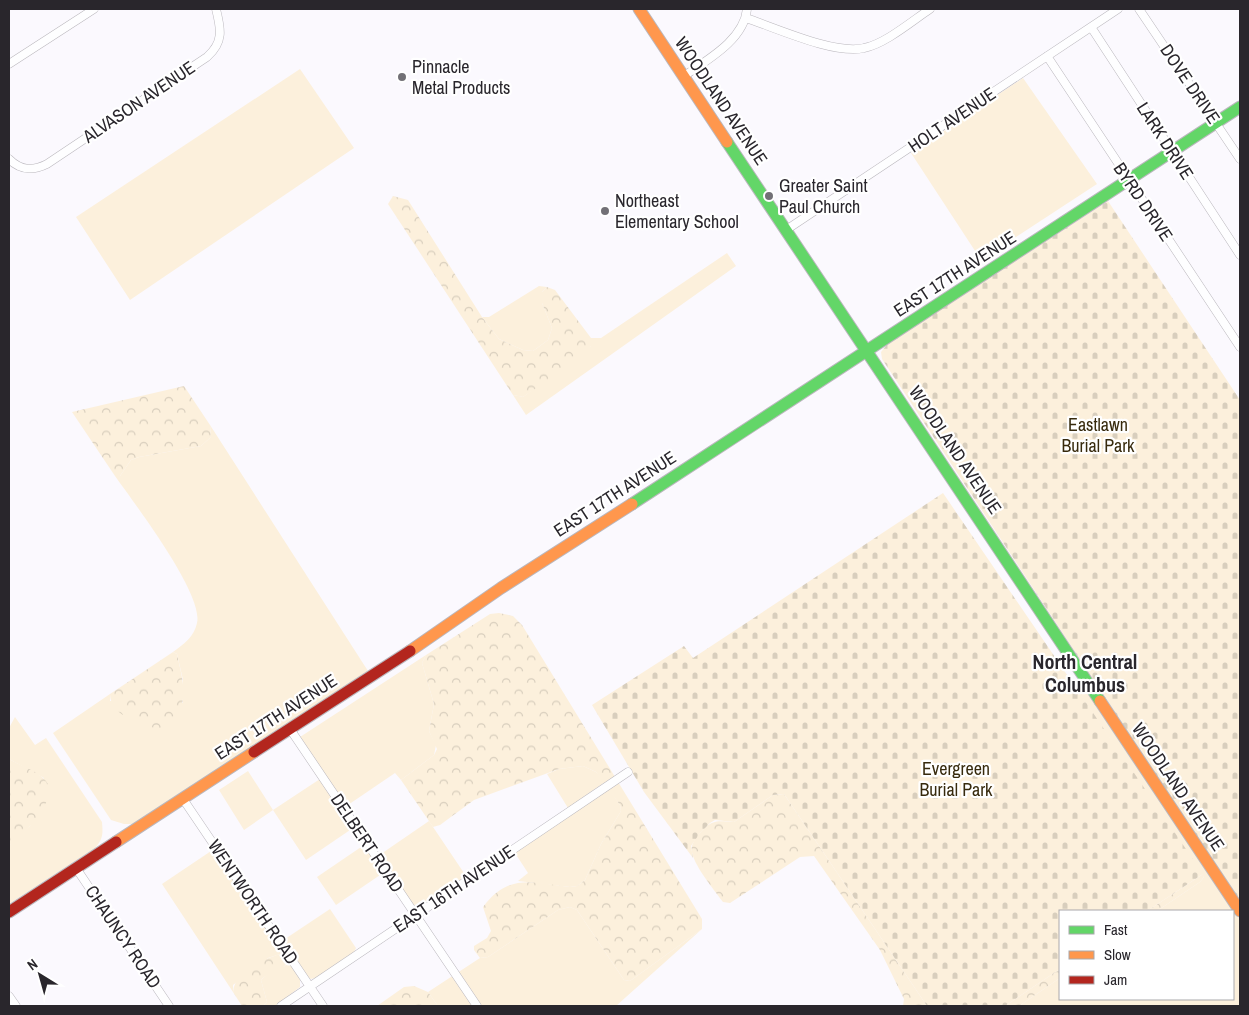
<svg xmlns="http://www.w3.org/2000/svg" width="1249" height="1015" viewBox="0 0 1249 1015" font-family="'Archivo Narrow',sans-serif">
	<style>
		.green { fill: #fcf0dc }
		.forest { fill: url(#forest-crowns) }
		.cemetery { fill: url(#cemetery-stones) }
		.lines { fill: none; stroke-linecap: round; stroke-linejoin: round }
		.street-casing { stroke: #bab7bd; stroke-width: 9 }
		.fast-casing { stroke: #bab7bd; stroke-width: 13 }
		.slow-casing { stroke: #bab7bd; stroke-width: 13 }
		.jam-casing { stroke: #bab7bd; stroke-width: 13 }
		.street { stroke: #fefeff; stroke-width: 8 }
		.fast { stroke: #63d668; stroke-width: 11 }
		.slow { stroke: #ff974d; stroke-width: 11 }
		.jam { stroke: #b3261e; stroke-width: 11 }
		.poi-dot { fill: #727076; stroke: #fff; stroke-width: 2 }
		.labels { text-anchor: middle; stroke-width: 4.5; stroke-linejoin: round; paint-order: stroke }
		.poi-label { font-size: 18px; fill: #29262c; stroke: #fff; text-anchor: start }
		.street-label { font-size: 18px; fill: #29262c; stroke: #fff }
		.park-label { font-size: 18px; fill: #372a0d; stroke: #fff }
		.quarter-label { font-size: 20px; font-weight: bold; fill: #29262c; stroke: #fff }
	</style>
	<defs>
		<pattern id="forest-crowns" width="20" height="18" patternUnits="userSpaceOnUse" patternTransform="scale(1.25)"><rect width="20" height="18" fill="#fcf0dc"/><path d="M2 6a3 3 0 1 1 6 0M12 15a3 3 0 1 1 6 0" fill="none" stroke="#d8cebd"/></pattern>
		<pattern id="cemetery-stones" width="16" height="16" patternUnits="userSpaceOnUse" patternTransform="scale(1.25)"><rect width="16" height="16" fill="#fcf0dc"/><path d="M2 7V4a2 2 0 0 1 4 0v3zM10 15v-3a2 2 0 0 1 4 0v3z" fill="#d8cebd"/></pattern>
	</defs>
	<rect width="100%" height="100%" fill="#fbf9fe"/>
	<!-- green -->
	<path class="green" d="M300,69l54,79 -224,152 -54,-83z
		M1023,78l74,106 -116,76 -70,-107z
		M727,253l9,13 -210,149 -13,-20 10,2 68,-51v-8h10z
		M539,286l8,1 -5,5v11l10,25 -4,12 -15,11 -10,-1 -24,-11 -17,-22h7z
		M210,425l158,246 -235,153h-9l-13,-4 -58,-87 57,-39v7l73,2v-23l-6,-26 -4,-2c11,-8 21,-15 24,-29 7,-29 -63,-120 -82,-147h5l11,-16 8,-3 62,-11 10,-9z
		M426,655l-4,8 12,41 -5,27 7,14 -2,10 -33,25 -6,-7 -50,34 -45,-70z
		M1083,686l157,233v87h-221l41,-28v21h173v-88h-76l43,-29 4,-5 -127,-187z
		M15,717l20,28 11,-7 56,84c1,12 1,17 -7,26l-86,56v-58l21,-20 14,-48 -35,-19v-31z
		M583,766l13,6 9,10 -37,26 -21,-34 12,-5z
		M248,771l25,39 47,-31 33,49 -47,32 -33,-50 -29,20 -25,-40z
		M608,787l12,18 1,6 -20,33 -16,36 -8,6 -7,1 -52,-6 10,-8 -13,-20z
		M429,821l37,55 -49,31 -6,-4 -33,-47z
		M364,845l19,28 -47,32 -19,-28z
		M214,849l69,104 -15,5 -35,27v7l-71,-108z
		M570,907l7,3 47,70 6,1 72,-52 -86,77h-178l-10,-14 52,-34 8,-1 70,-47z
		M330,909l26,39 -2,4 -38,26 -6,1 -28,-38z
		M288,961l12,18v8l-25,19h-12l4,-4 -6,-22 10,-9 14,-5z"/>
	<!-- forest -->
	<path class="forest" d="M393,196l15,4 74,117 17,22 24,11 10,1 15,-11 4,-12 -10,-25v-11l5,-5 8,3 36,48v8l-8,10 -60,41 -10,-2 -125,-191z
		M184,386l26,39 1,12 -10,9 -62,11 -8,3 -11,16h-5l-43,-64z
		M499,613l14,3 9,9 180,294v10l-72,52 -6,-1 -47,-70 -7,-3 -12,3 -70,47 -8,1 -6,-8v-4l13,-8 4,-7 -8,-24c26,-35 51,-24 87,-20l7,-1 8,-6 16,-36 20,-33 -1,-6 -24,-33 -13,-6 -24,3 -85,31 -34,25 -7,2 -32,-47 33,-25 3,-6 -8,-18 5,-27 -12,-41 4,-8 64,-41z
		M173,652l4,2c7,32 16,58 -19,75 -17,-5 -48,-13 -48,-35z
		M9,759c12,7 32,13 39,25 10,14 -26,54 -39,62z
		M784,794l143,212h-24l1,-7 -24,-49 -66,-94 -14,1 -70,46 -7,-1c-8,-11 -35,-43 -31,-56 1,-4 5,-10 8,-13 12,-14 17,-12 34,-11l39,-27z
		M1203,874l1,3 -4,5 -43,29h-10z
		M283,953l5,8c-5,11 -17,9 -27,19l6,22 -4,4h-21l-9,-14c2,-22 31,-33 50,-39z
		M1060,969v9l-41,28h-14z
		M414,986l14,6 10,14h-61l27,-19z"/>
	<!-- cemetery -->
	<path class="cemetery" d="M1108,201l132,199v502l-358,-543 -1,-7 8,-10z
		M943,493l260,381 -56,37h-87v58l-55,37h-78l-143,-212 -11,1 -39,27 -19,-2 -5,3 -10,10 -9,13 2,12 -49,-66 -52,-87 92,-59 9,12z"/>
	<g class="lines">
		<defs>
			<path id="street" d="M1139,9l101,150
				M746,18c30,10 89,37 118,30 21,-4 48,-27 66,-39
				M1091,27l149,228
				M1047,56l193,291
				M9,64l85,-55
				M684,76c23,-16 60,-36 63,-67
				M9,159c12,12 24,12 38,5l160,-107c17,-15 14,-28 9,-48
				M786,230l332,-221
				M290,729l187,277
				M183,799l140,207
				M76,868l93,138
				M9,996l7,10
				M281,1006l347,-234"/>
			<path id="fast" d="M727,142l373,559
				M632,504l608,-397"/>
			<path id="slow" d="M639,9l88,133
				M410,651l91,-63 131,-84
				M1100,701l140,210
				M116,842l138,-90"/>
			<path id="jam" d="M254,752l156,-101
				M9,912l107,-70"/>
		</defs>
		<!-- street casing -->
		<use href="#street" class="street-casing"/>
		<!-- fast casing -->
		<use href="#fast" class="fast-casing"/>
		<!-- slow casing -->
		<use href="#slow" class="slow-casing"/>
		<!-- jam casing -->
		<use href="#jam" class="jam-casing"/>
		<!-- street -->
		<use href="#street" class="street"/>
		<!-- fast -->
		<use href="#fast" class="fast"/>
		<!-- slow -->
		<use href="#slow" class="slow"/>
		<!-- jam -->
		<use href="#jam" class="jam"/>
	</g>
	<!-- markers -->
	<g class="poi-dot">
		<circle cx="402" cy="77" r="5"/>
		<circle cx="769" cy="196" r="5"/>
		<circle cx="605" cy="211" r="5"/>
	</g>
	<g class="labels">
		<!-- poi labels -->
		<g class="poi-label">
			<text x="412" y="73">Pinnacle<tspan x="412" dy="21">Metal Products</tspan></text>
			<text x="779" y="192">Greater Saint<tspan x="779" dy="21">Paul Church</tspan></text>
			<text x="615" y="207">Northeast<tspan x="615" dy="21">Elementary School</tspan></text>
		</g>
		<!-- street labels -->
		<g class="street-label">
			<text transform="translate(1190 84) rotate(56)" y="6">DOVE DRIVE</text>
			<text transform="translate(721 101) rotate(56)" y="6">WOODLAND AVENUE</text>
			<text transform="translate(139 102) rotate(-34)" y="6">ALVASON AVENUE</text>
			<text transform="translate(952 120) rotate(-34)" y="6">HOLT AVENUE</text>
			<text transform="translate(1165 141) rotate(57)" y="6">LARK DRIVE</text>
			<text transform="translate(1143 202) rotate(56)" y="6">BYRD DRIVE</text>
			<text transform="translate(955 274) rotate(-33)" y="6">EAST 17TH AVENUE</text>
			<text transform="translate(955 450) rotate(56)" y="6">WOODLAND AVENUE</text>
			<text transform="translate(615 494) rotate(-33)" y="6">EAST 17TH AVENUE</text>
			<text transform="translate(276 717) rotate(-33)" y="6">EAST 17TH AVENUE</text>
			<text transform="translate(1178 787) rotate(56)" y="6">WOODLAND AVENUE</text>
			<text transform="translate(367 843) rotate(56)" y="6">DELBERT ROAD</text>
			<text transform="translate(454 889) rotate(-34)" y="6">EAST 16TH AVENUE</text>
			<text transform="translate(253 902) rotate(56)" y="6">WENTWORTH ROAD</text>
			<text transform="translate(123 937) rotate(56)" y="6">CHAUNCY ROAD</text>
		</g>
		<!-- park labels -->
		<g class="park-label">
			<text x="1098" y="431">Eastlawn<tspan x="1098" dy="21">Burial Park</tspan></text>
			<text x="956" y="775">Evergreen<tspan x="956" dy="21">Burial Park</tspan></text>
		</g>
		<!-- quarter labels -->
		<g class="quarter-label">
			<text x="1085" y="669">North Central<tspan x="1085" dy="23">Columbus</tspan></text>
		</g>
	</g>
	<!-- border -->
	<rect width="1249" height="1015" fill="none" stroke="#29262c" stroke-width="20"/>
	<!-- legend -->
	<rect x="1059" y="910" width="175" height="90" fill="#ffffff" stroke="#a9a8ab"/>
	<rect x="1069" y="926" width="25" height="8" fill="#63d668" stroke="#a9a8ab"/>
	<text x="1104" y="935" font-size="15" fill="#29262c">Fast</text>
	<rect x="1069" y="951" width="25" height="8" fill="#ff974d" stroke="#a9a8ab"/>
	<text x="1104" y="960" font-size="15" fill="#29262c">Slow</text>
	<rect x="1069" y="976" width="25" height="8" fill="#b3261e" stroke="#a9a8ab"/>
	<text x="1104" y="985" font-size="15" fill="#29262c">Jam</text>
	<!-- north arrow -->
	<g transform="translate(40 975) rotate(323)" stroke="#ffffff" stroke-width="4" paint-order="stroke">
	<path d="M0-4L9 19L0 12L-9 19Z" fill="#29262c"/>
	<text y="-8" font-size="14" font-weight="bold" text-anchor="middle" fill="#29262c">N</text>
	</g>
</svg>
